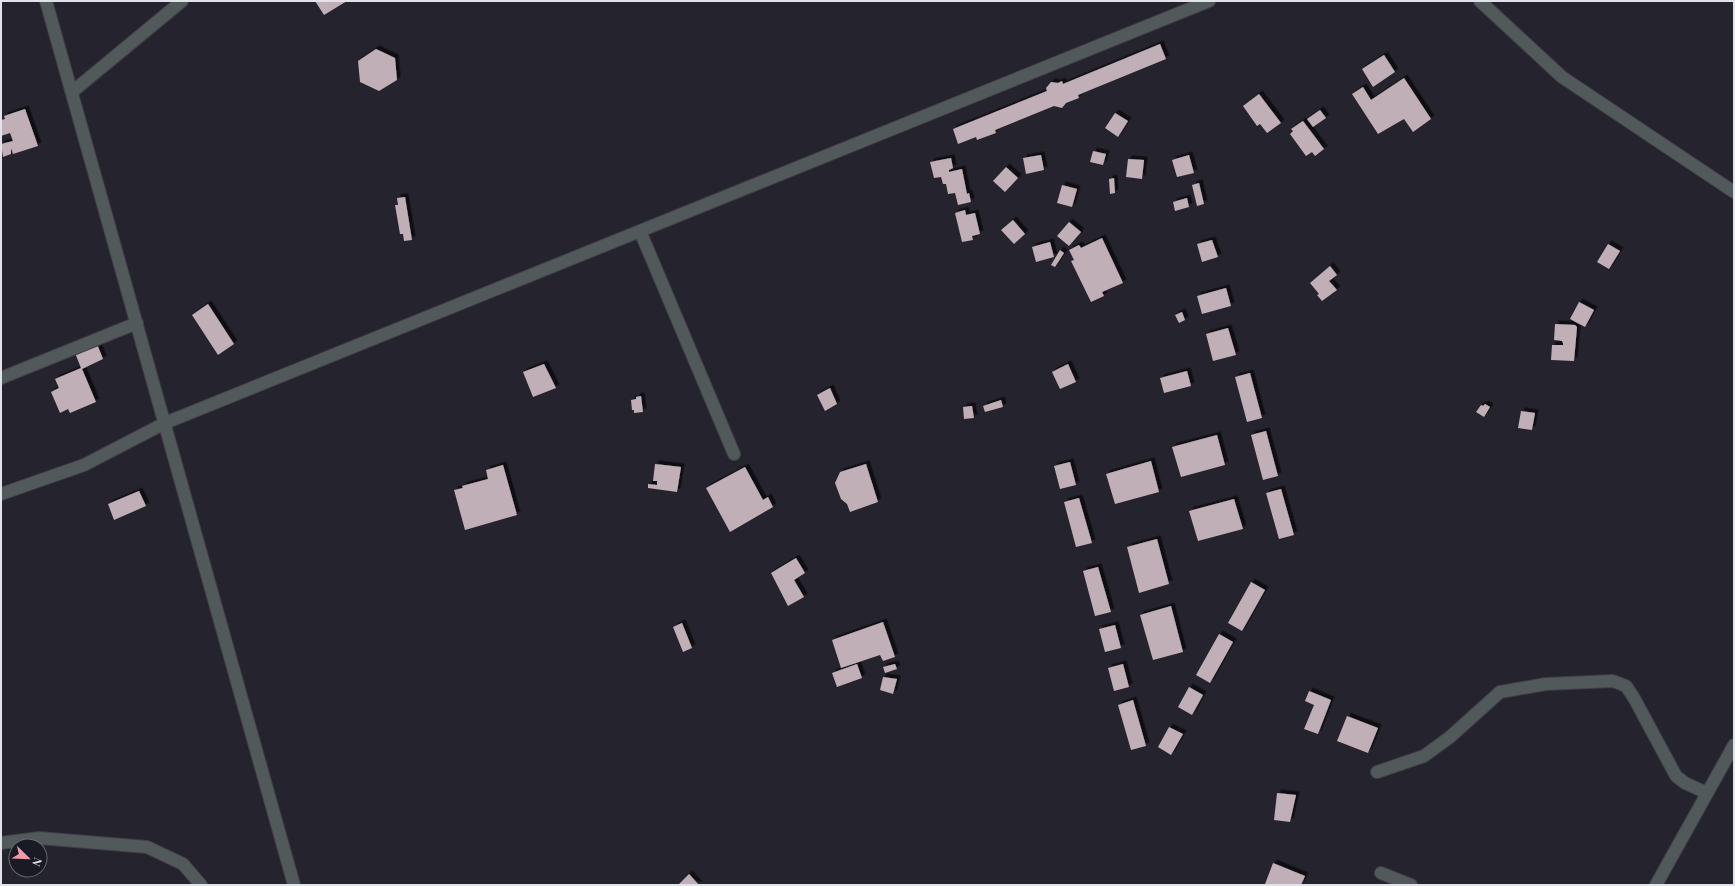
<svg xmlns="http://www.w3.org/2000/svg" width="1735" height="886" viewBox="0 0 1735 886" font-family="'Playfair Display',serif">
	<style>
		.building { fill: #c0afb6; filter: url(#shadow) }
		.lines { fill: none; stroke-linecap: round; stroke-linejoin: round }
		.minor-casing { stroke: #3f3e48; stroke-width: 14 }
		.minor { stroke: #52595a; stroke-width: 12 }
	</style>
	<defs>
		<filter id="shadow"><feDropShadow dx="3.5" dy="-3.5" stdDeviation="0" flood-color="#0009"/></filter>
	</defs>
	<rect width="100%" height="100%" fill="#24232e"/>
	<!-- building -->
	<path class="building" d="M315,1h32l-23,14z
		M1160,44l6,15 -88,36 1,3 -13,5 -4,5 -8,-2 -59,24 1,3 -19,7 -1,-3 -18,7 -5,-15 94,-38 -1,-3 5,-6 7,1 4,-2 1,3z
		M376,49l19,9 2,22 -18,11 -19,-9 -2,-21z
		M1384,55l11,17 -22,15 -11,-18z
		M1404,78l27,41 -18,13 -9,-13 -26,15 -26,-40 11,-7 8,13z
		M1259,94l22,29 -14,10 -7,-9 -3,2 -14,-20z
		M25,109l13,37 -25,8 -2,-6v6l-8,3 -2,-13 12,-3 -3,-8 -9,3v-16l4,-1 -1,-3z
		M1320,110l6,8 -13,9 -6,-8z
		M1115,113l13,8 -10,16 -13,-9z
		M1303,121l21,28 -9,7 -3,-4 -6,4 -16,-22 3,-3 -2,-2z
		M1093,151l13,3 -3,11 -13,-3z
		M1041,155l3,15 -18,4 -3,-16z
		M1189,155l5,18 -17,4 -5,-17z
		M951,158l2,10 -4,2v2l13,-3 5,25 2,-1 2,9 -13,3 -3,-12 -7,1 -2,-10h-3l-2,-7 -7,1 -4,-16z
		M1128,159l16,1 -2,19 -16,-2z
		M1006,167l12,11 -13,14 -12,-11z
		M1114,178l1,15 -5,1 -1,-15z
		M1199,183l5,21 -7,2 -5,-21z
		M1062,185l15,4 -5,18 -15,-4z
		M405,197l7,43 -8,1 -1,-7h-3l-5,-29h3l-1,-7z
		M1187,198l2,9 -14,4 -2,-9z
		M965,210l1,5 9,-2 5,21 -8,2 1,4 -11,2 -7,-29z
		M1013,220l12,14 -11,10 -13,-14z
		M1069,222l12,10 -12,14 -12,-10z
		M1102,238l21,45 -21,9 2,4 -13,6 -20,-41 3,-1 -5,-10 10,-5 2,3z
		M1212,240l6,17 -16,5 -5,-18z
		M1050,242l4,15 -18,5 -4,-15z
		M1608,244l12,7 -11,18 -12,-7z
		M1060,250l4,3 -9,14 -4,-2z
		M1330,266l7,9 -8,6 8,9 -15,11 -5,-6 2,-1 -9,-11z
		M1226,288l5,18 -29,8 -5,-18z
		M1579,302l15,8 -9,17 -15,-8z
		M208,304l26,40 -16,11 -26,-40z
		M1182,312l3,8 -6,3 -4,-8z
		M1555,324l20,1 2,2 -3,34 -23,-1 1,-15h11v-2l-1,-2 -8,-1z
		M1228,328l8,27 -23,6 -7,-27z
		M97,344l6,15 -21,10 14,33 -26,11 -2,-4 -8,4 -9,-21 8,-4 -4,-9 26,-11 -6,-15z
		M544,364l12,24 -23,9 -10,-25z
		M1068,364l8,18 -16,7 -8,-17z
		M1187,371l4,15 -27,7 -4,-15z
		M1250,373l12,45 -15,4 -12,-45z
		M830,388l7,16 -12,7 -8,-16z
		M641,396l2,16 -9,1v-3h-2l-1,-10 5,-1v-2z
		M1001,400l2,7 -18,5 -2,-6z
		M1485,404l5,3 -6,10 -8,-5 5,-7 2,1z
		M972,406l2,12 -10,1 -1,-12z
		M1521,411l14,2 -3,17 -14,-2z
		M1266,431l12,45 -15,4 -12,-45z
		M1217,435l8,30 -44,12 -9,-30z
		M1151,461l8,31 -44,12 -9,-30z
		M1070,462l6,23 -16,4 -6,-23z
		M655,464l26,3 -4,25 -29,-4v-4l9,1v-4h-4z
		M866,464l12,38 -28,10 -3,-8 -6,-5 -6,-16 5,-11z
		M503,465l14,50 -52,15 -11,-40 9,-2 -1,-2 26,-7 -2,-9z
		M745,467l18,33 5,-3 5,10 -43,25 -24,-44z
		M1281,489l13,46 -15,4 -13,-46z
		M139,491l7,15 -32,14 -6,-16z
		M1079,498l13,45 -16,4 -12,-45z
		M1234,499l9,30 -45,12 -9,-30z
		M1157,539l12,45 -30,9 -12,-46z
		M796,558l9,15 -11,7 10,17 -16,9 -17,-33z
		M1098,567l13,45 -16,4 -12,-45z
		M1251,582l14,8 -23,41 -14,-8z
		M1171,606l12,46 -30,8 -13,-45z
		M883,622l12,35 -12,4 -3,-6 -39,13 -9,-28z
		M682,623l10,25 -9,4 -10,-25z
		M1115,625l6,23 -16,4 -6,-23z
		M1219,634l14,8 -23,41 -14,-8z
		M857,664l5,14 -25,9 -5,-14z
		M895,664l2,5 -12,4 -2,-6z
		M1123,664l6,23 -15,4 -6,-23z
		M883,677l14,2 -4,15 -13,-4z
		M1189,687l14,8 -11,20 -14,-8z
		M1309,691l22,9 -13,34 -14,-5 10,-24 -9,-4z
		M1133,700l13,46 -15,4 -13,-45z
		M1347,716l31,12 -10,25 -31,-12z
		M1169,727l14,7 -12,21 -13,-8z
		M1277,793l19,2 -6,27 -16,-2z
		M1273,863l32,13 -4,9 -36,-1z
		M689,874l10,11 -20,-1z"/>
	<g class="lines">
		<defs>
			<path id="minor" d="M46,1l248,884
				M1480,1l82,76 172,115
				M72,92l110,-91
				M640,231l94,223
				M1,378l136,-55
				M1,494l83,-29 81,-42 1044,-422
				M1377,772l47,-16 26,-19 50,-45 46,-8 67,-3 13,5 8,12 42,78 9,7 22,10
				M1,843l38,-5 108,9 36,17 18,21
				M1381,873l30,12
				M1656,885l78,-140"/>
		</defs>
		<!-- minor casing -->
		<use href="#minor" class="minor-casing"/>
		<!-- minor -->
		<use href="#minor" class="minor"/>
	</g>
	<!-- border -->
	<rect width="1735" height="886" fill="none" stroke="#e2e2ea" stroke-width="4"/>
	<!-- north arrow -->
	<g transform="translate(28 858) rotate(113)"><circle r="19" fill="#1a1a24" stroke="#6a6a73"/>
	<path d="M0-3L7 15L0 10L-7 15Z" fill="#f39aa9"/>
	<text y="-6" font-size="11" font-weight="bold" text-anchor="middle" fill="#e2e2ea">N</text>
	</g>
</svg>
